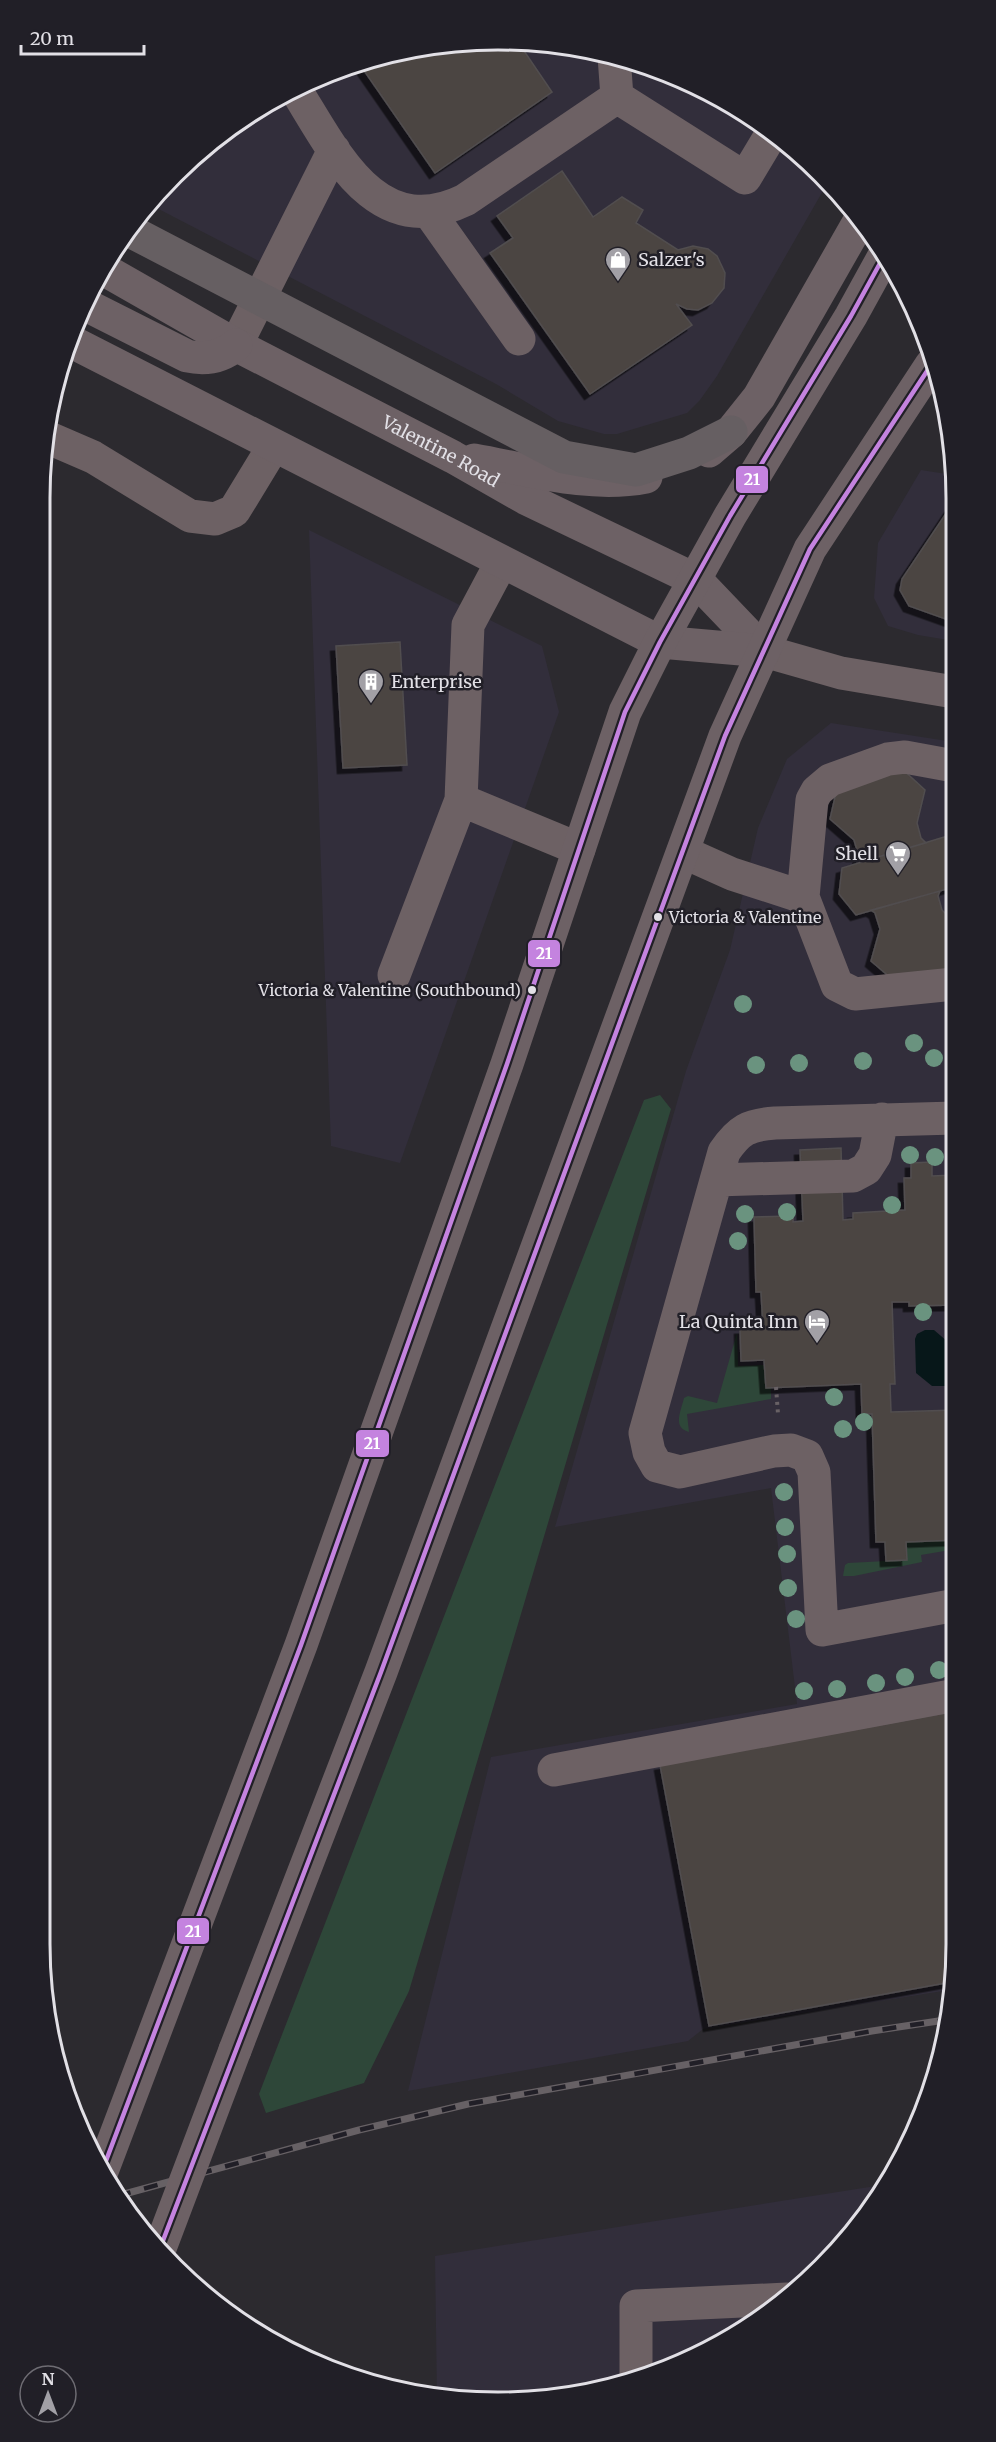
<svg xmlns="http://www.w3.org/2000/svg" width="996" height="2442" viewBox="0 0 996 2442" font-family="Merriweather,serif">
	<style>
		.built { fill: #322e3b }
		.green { fill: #2e4739 }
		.water { fill: #071719 }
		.building { fill: #4c4442; stroke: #514e4f; stroke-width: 1.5; filter: url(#shadow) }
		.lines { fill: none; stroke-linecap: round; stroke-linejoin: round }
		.path { stroke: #686165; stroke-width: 4; stroke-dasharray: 3 4.5; stroke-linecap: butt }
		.minor { stroke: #6d6164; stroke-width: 33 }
		.major { stroke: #6d6165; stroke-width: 33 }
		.highway { stroke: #665f62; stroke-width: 33 }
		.rail-casing { stroke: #676165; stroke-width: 7 }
		.rail { stroke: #211f27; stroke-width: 4.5; stroke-dasharray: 14; stroke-linecap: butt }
		.major-bridge { stroke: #6d6165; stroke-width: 33 }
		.bus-1-casing { stroke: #211f27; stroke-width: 9 }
		.bus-1 { stroke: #c483df; stroke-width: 4.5 }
		.tree { fill: #6a937f }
		.bus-dot { fill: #e2e0e6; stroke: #211f27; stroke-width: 2 }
		.labels { text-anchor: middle; stroke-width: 5; stroke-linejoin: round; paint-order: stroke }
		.bus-label { font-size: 16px; fill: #e2e0e6; stroke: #211f27; text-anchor: start }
		.poi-label { font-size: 18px; fill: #e2e0e6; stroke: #211f27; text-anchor: start }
		.street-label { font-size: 18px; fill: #e2e0e6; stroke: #211f27 }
		.rim { fill: none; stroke: #e2e0e6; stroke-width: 3 }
		.line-badge { stroke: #211f27; stroke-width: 2 }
		.badge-label { font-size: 16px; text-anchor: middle; font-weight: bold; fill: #fff }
	</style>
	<defs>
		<filter id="shadow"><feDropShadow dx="-5.5" dy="5.5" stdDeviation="0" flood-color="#0009"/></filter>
	</defs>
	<rect width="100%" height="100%" fill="#2c2a2f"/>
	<!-- built -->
	<path class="built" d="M468,40l90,3 87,20 108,54 75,65 -111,194 -17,24 -13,13 -70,21h-13l-46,-13 -62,-37 -349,-181 71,-69 77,-48 84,-31z
		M921,470l32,5 1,166 -36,-6 -30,-9 -14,-28 4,-55z
		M309,530l233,116 17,66 -159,451 -69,-17z
		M831,723l123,19 3,1202 -8,46 -246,39 -15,12 -280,50 83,-334 306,-53 -26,-216 -216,39 131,-456 44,-121 28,-122 29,-69z
		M882,2185l-20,39 -61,65 -73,52 -140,53 -151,5 -2,-143z"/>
	<!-- green -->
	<path class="green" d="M660,1095l11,14 -262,882 -45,92 -98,30 -7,-19 385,-994z
		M737,1333l1,33 26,-1 2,22h5v12l-84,15 2,18c-17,-4 -8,-21 -5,-34l4,-2 29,7z
		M956,1540v9l-35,6 1,7 -68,14h-11l2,-11 3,-2 58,-3v-18z"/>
	<!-- water -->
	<path class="water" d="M925,1330h9l21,18 1,38h-24l-16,-13 -1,-34 2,-5z"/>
	<!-- building -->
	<path class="building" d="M468,40l50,2 34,50 -117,81 -77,-111 21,-7z
		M562,171l31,46 29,-20 21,13 -7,13 42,27 15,-4 15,3 9,7 8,17 -1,15 -12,15 -14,7 -11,-1 -11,-5 16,21 -102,69 -100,-141 23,-15 -16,-22z
		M953,503l1,119 -45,-16 -9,-16 2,-11z
		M400,642l7,123 -64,3 -7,-122z
		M899,766l26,24 -8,33 4,15 5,5 -69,20 2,-6 -5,-17 -24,-21 8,-35z
		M954,834v53l-98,28 -17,-21 3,-26z
		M940,891l-2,5 4,14 12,12v47l-55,16 -28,-24 9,-32 -5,-16 -4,-3z
		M841,1148l2,72 10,-1v-6l52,-3 -1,-32h7v-15l21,-1v14l23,-1v130l-46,1v-4h-17l3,82h-5l1,28 65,-2v130l-50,2 1,18 -21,1 -1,-19h-9l-4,-128h-10l-1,-30 -95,4 -2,-28 -23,1 -1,-32 23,-1 -2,-36h-5l-2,-75 39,-1v6l10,-1 -3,-71z
		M956,1711l1,233 -6,38 -242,44 -49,-261z"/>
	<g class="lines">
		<!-- path -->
		<path class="path" d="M776,1387l2,27"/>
		<!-- minor -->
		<path class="minor" d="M614,56l3,41
			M294,87c40,63 81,157 171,113l152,-103
			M617,97l128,81 27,-45
			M429,212l90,127
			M236,345l98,-195
			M49,438l44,19 97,59 25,3 19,-8 39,-64
			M501,563l-33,62 -7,175 118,49
			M764,651l77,22 113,19
			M683,852l49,22 71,23 34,88 18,9 99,-10
			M803,897l9,-97 5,-9 13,-11 58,-21 17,-2 49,9
			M394,975l67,-175
			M955,1118l-180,5c-27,2 -36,7 -51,29l-79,281 4,19 8,14 23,6 94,-21 17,-1 16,6 7,16 8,158 134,-25
			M716,1180l137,-4 13,-7 9,-14 7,-36
			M554,1770l402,-75
			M636,2376v-70l151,-7"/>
		<!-- major -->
		<g class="major">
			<path id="s1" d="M101,268l135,77 217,112 72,41 171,82 68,71"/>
			<path d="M84,304l103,52c18,4 35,1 49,-11"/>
			<path d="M68,340l592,302 104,9"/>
			<path d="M709,451l22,-19 28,-35 101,-177"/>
			<path d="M474,460c56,10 116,28 172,17"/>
			<path d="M235,2050l146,-378 344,-936 85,-187 121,-184"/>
			<path d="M101,2174l200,-529 206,-581 118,-352 35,-70 70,-126 121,-200 33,-60"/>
		</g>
		<!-- highway -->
		<path class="highway" d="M128,230l436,227 72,13 53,-17 42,-21"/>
		<defs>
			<path id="rail" d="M117,2196l242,-66 109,-26 404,-73 73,-11"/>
		</defs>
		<!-- rail casing -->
		<use href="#rail" class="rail-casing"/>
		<!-- rail -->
		<use href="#rail" class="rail"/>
		<!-- major-bridge -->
		<path class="major-bridge" d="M159,2251l76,-201"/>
		<defs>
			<path id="bus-1" d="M101,2174l200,-529 206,-581 118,-352 35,-70 70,-126 121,-200 33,-60
				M159,2251l222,-579 344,-936 85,-187 121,-184"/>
		</defs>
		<!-- bus-1 casing -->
		<use href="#bus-1" class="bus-1-casing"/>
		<!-- bus-1 -->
		<use href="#bus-1" class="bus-1"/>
	</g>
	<!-- trees -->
	<g class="tree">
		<circle cx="743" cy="1004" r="9"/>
		<circle cx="914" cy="1043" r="9"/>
		<circle cx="934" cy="1058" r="9"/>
		<circle cx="863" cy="1061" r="9"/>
		<circle cx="799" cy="1063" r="9"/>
		<circle cx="756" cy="1065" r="9"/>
		<circle cx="910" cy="1155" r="9"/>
		<circle cx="935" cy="1157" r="9"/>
		<circle cx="892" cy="1205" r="9"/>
		<circle cx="787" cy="1212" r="9"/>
		<circle cx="745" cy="1214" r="9"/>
		<circle cx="738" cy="1241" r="9"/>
		<circle cx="923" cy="1312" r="9"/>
		<circle cx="834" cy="1397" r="9"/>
		<circle cx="864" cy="1422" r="9"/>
		<circle cx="843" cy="1429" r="9"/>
		<circle cx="784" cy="1492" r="9"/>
		<circle cx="785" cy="1527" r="9"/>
		<circle cx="787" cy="1554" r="9"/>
		<circle cx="788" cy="1588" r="9"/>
		<circle cx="796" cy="1619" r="9"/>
		<circle cx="939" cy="1670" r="9"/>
		<circle cx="905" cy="1677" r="9"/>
		<circle cx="876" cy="1683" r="9"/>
		<circle cx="837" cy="1689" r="9"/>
		<circle cx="804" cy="1691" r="9"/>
	</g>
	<!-- icons -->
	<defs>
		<symbol id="shop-pin" viewBox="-11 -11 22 30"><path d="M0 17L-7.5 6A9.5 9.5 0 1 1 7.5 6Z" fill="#a2a0a6" stroke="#211f27"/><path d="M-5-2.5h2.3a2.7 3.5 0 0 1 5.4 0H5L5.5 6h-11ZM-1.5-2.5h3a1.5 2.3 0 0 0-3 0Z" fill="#fff"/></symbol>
		<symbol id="building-pin" viewBox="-11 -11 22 30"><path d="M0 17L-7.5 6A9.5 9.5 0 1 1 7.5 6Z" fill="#a2a0a6" stroke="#211f27"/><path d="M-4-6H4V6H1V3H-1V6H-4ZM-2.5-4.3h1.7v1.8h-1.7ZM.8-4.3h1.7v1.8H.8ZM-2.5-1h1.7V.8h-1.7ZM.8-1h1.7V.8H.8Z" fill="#fff"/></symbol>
		<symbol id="supermarket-pin" viewBox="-11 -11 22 30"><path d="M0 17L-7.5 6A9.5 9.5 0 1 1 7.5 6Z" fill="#a2a0a6" stroke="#211f27"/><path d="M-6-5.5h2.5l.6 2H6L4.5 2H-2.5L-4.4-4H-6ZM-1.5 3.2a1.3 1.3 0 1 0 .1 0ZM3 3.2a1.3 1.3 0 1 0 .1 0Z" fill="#fff"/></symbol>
		<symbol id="hotel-pin" viewBox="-11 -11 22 30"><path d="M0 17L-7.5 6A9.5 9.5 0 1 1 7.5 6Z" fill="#a2a0a6" stroke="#211f27"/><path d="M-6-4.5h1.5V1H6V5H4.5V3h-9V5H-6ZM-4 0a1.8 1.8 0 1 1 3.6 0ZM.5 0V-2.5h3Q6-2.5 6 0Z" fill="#fff"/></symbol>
	</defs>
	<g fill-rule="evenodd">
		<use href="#shop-pin" x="603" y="245" width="30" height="40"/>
		<use href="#building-pin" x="356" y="667" width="30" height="40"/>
		<use href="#supermarket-pin" x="883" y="839" width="30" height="40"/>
		<use href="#hotel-pin" x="802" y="1307" width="30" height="40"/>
	</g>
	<!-- markers -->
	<g class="bus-dot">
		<circle cx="658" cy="917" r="5"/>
		<circle cx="532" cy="990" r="5"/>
	</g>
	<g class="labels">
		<!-- bus labels -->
		<g class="bus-label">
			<text x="669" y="923">Victoria &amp; Valentine</text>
			<text x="521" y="996" text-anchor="end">Victoria &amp; Valentine (Southbound)</text>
		</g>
		<!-- poi labels -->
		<g class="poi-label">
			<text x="638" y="266">Salzer's</text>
			<text x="391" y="688">Enterprise</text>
			<text x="878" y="860" text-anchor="end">Shell</text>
			<text x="798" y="1328" text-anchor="end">La Quinta Inn</text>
		</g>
		<!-- street labels -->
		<g class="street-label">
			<text dy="6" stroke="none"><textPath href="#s1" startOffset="386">Valentine Road</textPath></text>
		</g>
	</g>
	<!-- crop -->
	<path d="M0 0H996V2442H0ZM498 50H498A448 448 0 0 1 946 498V1944A448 448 0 0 1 498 2392H498A448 448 0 0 1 50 1944V498A448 448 0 0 1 498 50Z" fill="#211f27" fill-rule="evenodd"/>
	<path class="rim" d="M498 50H498A448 448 0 0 1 946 498V1944A448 448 0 0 1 498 2392H498A448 448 0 0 1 50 1944V498A448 448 0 0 1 498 50Z"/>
	<g class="line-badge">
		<rect x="735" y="465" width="34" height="29" rx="6" fill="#c483df"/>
		<rect x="527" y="939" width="34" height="29" rx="6" fill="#c483df"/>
		<rect x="355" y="1429" width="35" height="29" rx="6" fill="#c483df"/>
		<rect x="176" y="1917" width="34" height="28" rx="6" fill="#c483df"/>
	</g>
	<g class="badge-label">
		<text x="752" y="485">21</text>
		<text x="544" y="959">21</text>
		<text x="372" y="1449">21</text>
		<text x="193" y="1937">21</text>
	</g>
	<!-- north arrow -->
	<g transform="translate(48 2394)"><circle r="28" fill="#211f27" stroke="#6e6c73" stroke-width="1.5"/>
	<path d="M0-4.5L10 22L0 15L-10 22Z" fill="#a2a0a6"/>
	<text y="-9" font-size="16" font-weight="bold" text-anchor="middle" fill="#e2e0e6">N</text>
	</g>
	<!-- scale -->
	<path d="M21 45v9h123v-9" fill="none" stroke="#e2e0e6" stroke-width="3"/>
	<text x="30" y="45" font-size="18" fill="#e2e0e6" stroke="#211f27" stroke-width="4.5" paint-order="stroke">20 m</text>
</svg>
